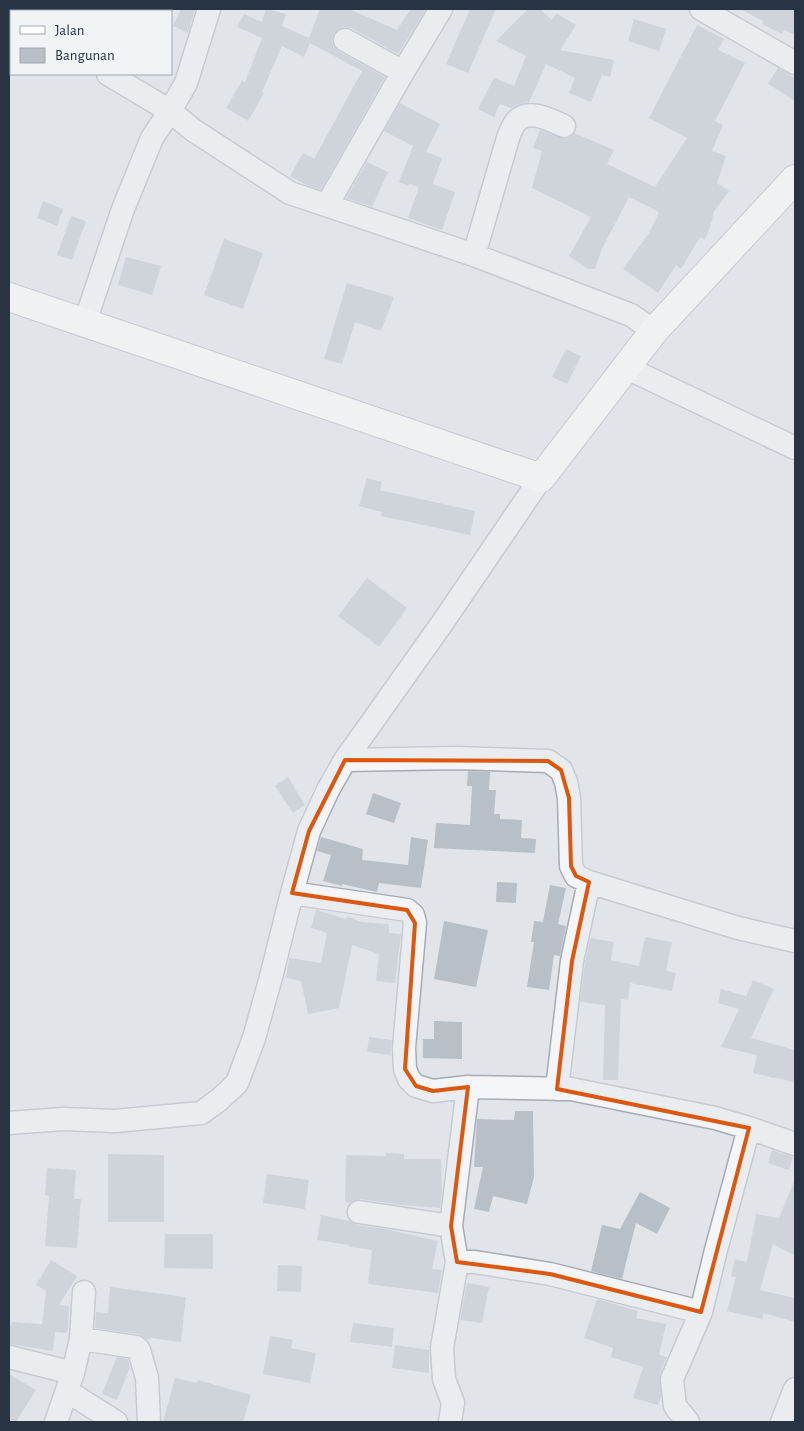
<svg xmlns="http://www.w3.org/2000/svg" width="804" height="1431" viewBox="0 0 804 1431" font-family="'Alegreya Sans',sans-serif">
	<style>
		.building { fill: #b8bfc7 }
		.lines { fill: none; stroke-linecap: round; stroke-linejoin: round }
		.street-casing { stroke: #a6acb4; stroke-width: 25 }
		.secondary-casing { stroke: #a6acb4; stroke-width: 30 }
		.street { stroke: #f4f5f8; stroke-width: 22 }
		.secondary { stroke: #fff; stroke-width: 28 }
		.marked { fill: none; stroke: #de570f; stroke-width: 4; stroke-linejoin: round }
	</style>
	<rect width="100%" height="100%" fill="#e1e5ea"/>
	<!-- building -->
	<path class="building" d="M181,9h14l-7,24 -15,-7z
		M266,9l20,5 -4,12 27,12 11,-29h29l48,21 14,-21h15l-28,45 -47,-26 -7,-1 -5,2 -5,4 -2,8 2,5 4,5 47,26 -64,113 -17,-6 -14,-8 13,-23 11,6 48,-88 -52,-28 -6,14 -22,-11 -20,46 2,1 -16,28 -22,-13 16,-27 3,1 17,-44 -25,-11 7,-13 18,8z
		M470,9h26l-28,64 -22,-9z
		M528,9h12l12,11 4,-7 20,12 -16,25 54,10 -4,17 -8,-2 -11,27 -22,-9 6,-15 -29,-14 -17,38 -8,2 -10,4 -11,-4 -6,13 -16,-8 16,-31 20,8 12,-30 -30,-15z
		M740,9h55v26l-11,-5 -2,4 -20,-10 1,-3z
		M634,19l32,10 -7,22 -31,-10z
		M697,25l27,14 -6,11 27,13 -30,58 8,4 -11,26 14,5 -9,27 12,8 -16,22 -1,8 -7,19 -5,-3 -19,32 -5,-4 -18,28 -35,-24 26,-36 10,-21 -30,-15 -27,52 -7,20h-7l-19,-13 22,-39 -59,-29 10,-37 -9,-3 7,-18 25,9 6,-2 3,-4 40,17 -7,14 48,23 32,-49 -38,-20z
		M778,68l17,10v23l-27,-17z
		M400,103l40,21 -14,28 16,6 -9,26 22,8 -13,38 -34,-12 11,-31 -9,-3 -2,2 -9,-4 14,-36 -29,-15z
		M367,162l21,10 -16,35 -26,-9z
		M43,201l20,8 -6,17 -20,-8z
		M71,216l15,5 -14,39 -15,-5z
		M224,239l39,14 -20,56 -39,-14z
		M126,257l35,9 -9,29 -34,-10z
		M347,283l47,14 -13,34 -26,-9 -13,42 -18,-5z
		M566,349l15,7 -14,28 -15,-7z
		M367,478l15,4 -2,8 95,21 -5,24 -89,-19 1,-4 -23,-6z
		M367,578l40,30 -28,39 -41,-31z
		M468,771l22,1 -1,18h7l-2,24h6v5l22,1 -1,18 15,1 -1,14 -101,-5 2,-25 34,2 2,-39h-5z
		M288,777l17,28 -12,8 -18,-27z
		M373,793l28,10 -7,20 -28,-9z
		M321,837l42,12 -1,11 46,5 3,-28 17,3 -7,48 -42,-5 -2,9 -35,-8v2l-19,-5 8,-26 -14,-4z
		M497,882l20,1 -1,20 -20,-1z
		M550,885l16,3 -8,36 8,2 -6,30 -6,-1 -5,35 -22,-3 7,-45h-3l3,-21 9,1z
		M316,910l30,9 1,-3 14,6 28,2v9l12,1 -6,49 -19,-2 3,-27 -27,-9 -13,63 -31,6 -7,-33 -15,-3 3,-20 32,5 6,-30 -16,-5z
		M444,921l44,9 -12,57 -42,-8z
		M645,937l27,5 -6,29 10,2 -4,18 -42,-8 -2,17 -7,-1 -3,81h-15l2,-75 -25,-3 5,-39 5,-25 24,4 -3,18 28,6z
		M753,980l21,9 -23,49 44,12v33l-21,-6v1l-21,-5 4,-18 -36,-8 18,-38 -21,-6 3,-14 25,7z
		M434,1021l28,1v37l-39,-1v-19h11z
		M369,1037l23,3 -2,15 -23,-3z
		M515,1111h18l1,66 -7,27 -34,-8 -4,16 -15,-3 9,-42h-9l3,-48 37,1z
		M772,1150l21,7 -4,13 -21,-7z
		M386,1153l18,1v5h37l1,32 -2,17 -39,-3 -40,-6 -6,1 -5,3 -5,-1 1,-47 39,1z
		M108,1154l56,1v67h-56z
		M47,1168l29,2 -2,29h7l-4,49 -32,-2 4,-50 -4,-1z
		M267,1174l42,6 -4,29 -42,-6z
		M795,1179v77l-22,-12 -13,46 35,8v24l-32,-9 -1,6 -35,-8 9,-34 -5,-1 4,-17 12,3 9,-48 23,4z
		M640,1192l30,16 -13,26 -21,-11 -14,56 -31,-8 11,-46 18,4z
		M321,1215l29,6 7,4 28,4 53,12 -6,28 10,1 -4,23 -70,-9 4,-34 -23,-3v-2l-32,-5z
		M165,1234h48v35l-49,-1z
		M51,1260l26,16 -18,29 10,1 -1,24h-1l-1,3 -11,-1 -2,19 -44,-7v-16l3,-6 30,2 4,-33 -10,-6z
		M278,1265l24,1 -1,26 -24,-1z
		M467,1283l22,4 -7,36 -22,-3z
		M110,1287l76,10 -5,45 -31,-4 -1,2h-1l-10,-6 -43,-6 1,-16 12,1z
		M597,1299l41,12 -2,7 30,6 -7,31 8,2 -7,17 1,23 -3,8 -25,-7 10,-31 -32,-10 2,-9 -29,-10z
		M353,1323l41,5 -2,19 -42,-5z
		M270,1336l23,4 -2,8 25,5 -6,30 -47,-9z
		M395,1345l34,5v23l-37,-5z
		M117,1357l11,2 2,8 -13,33 -15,-6z
		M9,1374l27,16 -20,32h-7z
		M175,1378l22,5 1,-3 53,15 -8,27h-80z"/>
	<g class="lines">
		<defs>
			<path id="street" d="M209,9l-23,74 -16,28 23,19 97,63 184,62 157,60 23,16
				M701,9l94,54
				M9,14l2,1
				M345,40l58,32
				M327,205l76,-133 38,-63
				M474,255l34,-117c2,-5 4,-11 7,-15 12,-16 35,-3 49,3
				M85,322l38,-113 29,-71 18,-27 -62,-37
				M627,368l168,80
				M345,760l112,-2 91,3 13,9 5,12 3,16 2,68 5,10 13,6 149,46 57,13
				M292,893l115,17 6,5 2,8 -11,125 1,21 4,10 7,7 17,5 35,-4 103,2 144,29 34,10 46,16
				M557,1089l15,-128 17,-79
				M9,1123l54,-4 52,2 86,-8 18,-13 18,-17 17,-45 17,-61 21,-84 17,-62 19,-41 17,-30 98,-138 98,-144
				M359,1212l92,14
				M457,1262l-6,-36 17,-139
				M81,1339l55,8 3,3 8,28 2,44
				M9,1357l64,16
				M67,1391l49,31
				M56,1422l17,-49 8,-34 3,-47
				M450,1422l3,-19 -9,-24 -2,-31 15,-86h18l75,12 151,38 15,-62 33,-122
				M688,1422l-13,-16 -3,-27 29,-67
				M782,1422l13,-33"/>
			<path id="secondary" d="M9,297l532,181 113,-147 141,-152"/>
		</defs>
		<!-- street casing -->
		<use href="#street" class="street-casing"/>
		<!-- secondary casing -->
		<use href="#secondary" class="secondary-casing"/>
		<!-- street -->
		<use href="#street" class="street"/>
		<!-- secondary -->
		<use href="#secondary" class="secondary"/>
	</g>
	<!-- marked area -->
	<path d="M0 0H804V1431H0ZM345,760l203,1 13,9 8,28 2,68 5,10 13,6 -17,79 -15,128 192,39 -48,184 -151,-38 -93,-12 -6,-36 17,-139 -35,4 -17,-5 -11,-17 10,-146 -8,-13 -115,-17 17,-62z" fill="#e1e5ea" fill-opacity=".55" fill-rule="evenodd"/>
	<path class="marked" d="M345,760l203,1 13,9 8,28 2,68 5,10 13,6 -17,79 -15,128 192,39 -48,184 -151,-38 -93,-12 -6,-36 17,-139 -35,4 -17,-5 -11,-17 10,-146 -8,-13 -115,-17 17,-62z"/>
	<!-- border -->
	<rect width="804" height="1431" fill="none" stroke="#293442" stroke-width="20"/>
	<!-- legend -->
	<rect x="10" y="10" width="162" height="65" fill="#f0f4f7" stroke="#a0a7af"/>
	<rect x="20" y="26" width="25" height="8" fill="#ffffff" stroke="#a0a7af"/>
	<text x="55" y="35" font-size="15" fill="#293442">Jalan</text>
	<rect x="20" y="48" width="25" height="15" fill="#b8bfc7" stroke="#a0a7af"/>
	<text x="55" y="60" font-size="15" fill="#293442">Bangunan</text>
</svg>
